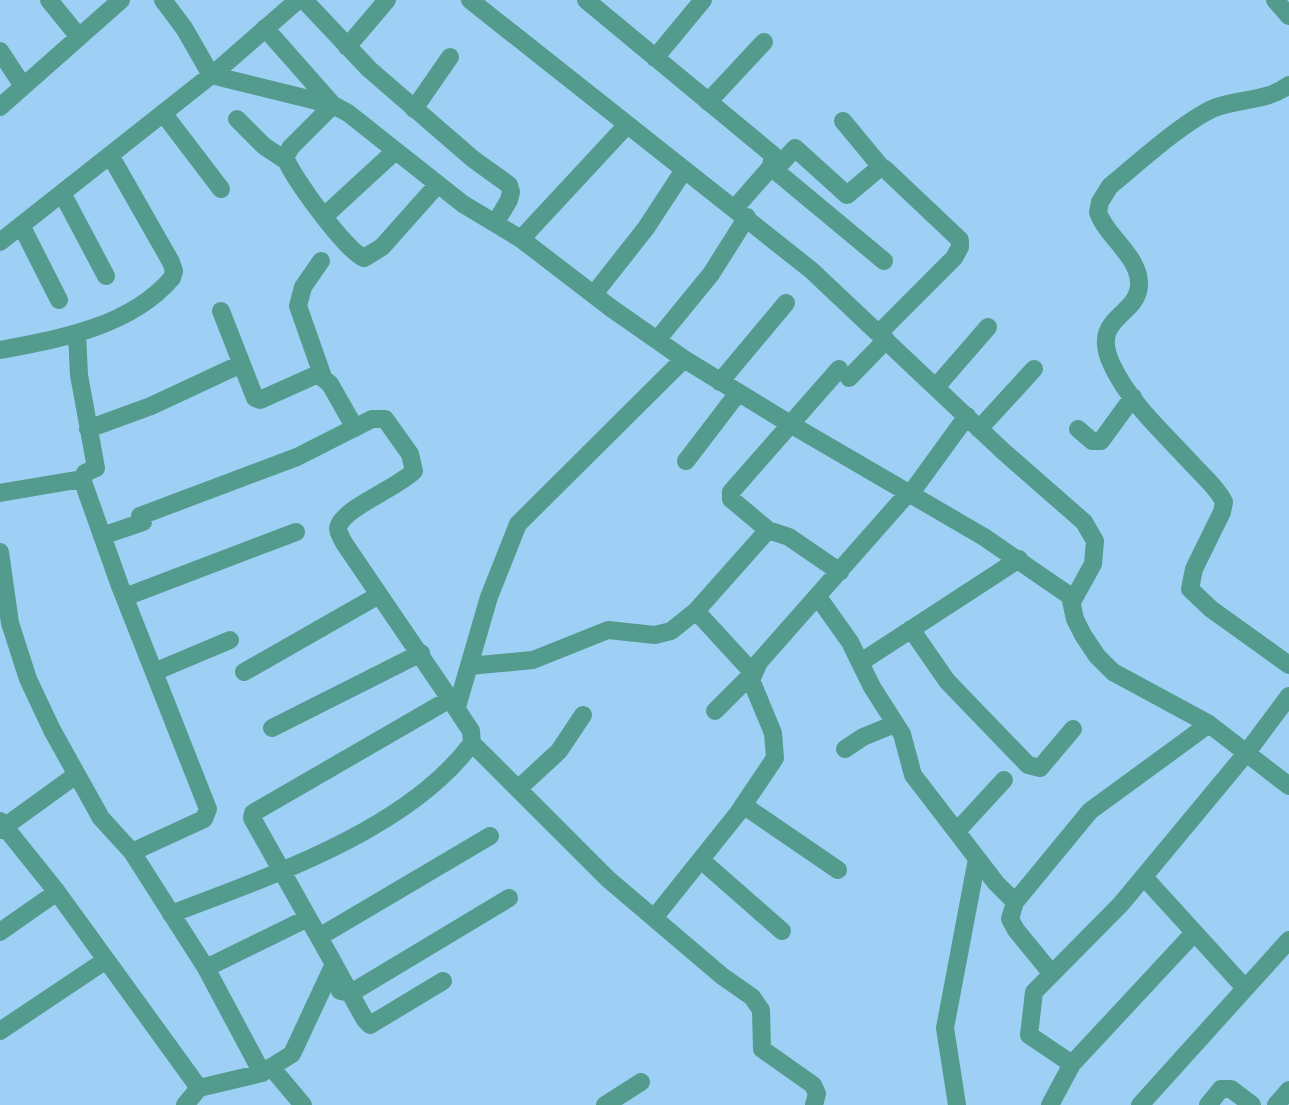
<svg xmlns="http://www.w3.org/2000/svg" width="1289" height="1105" viewBox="0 0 1289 1105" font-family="'DM Sans',sans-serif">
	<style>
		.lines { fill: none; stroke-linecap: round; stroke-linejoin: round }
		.minor { stroke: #539b8d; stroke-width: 18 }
	</style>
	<rect width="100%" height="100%" fill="#9dd0f4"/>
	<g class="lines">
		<!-- minor -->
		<path class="minor" d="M49,0l30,37
			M163,0l21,28 27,47 122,30 15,8 115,91 58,35 90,69 73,51 101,62 199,116 86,59 5,23 8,16 14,21 16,16 96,52 80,62
			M304,0l65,69 104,90 36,26 2,7 -2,8 -13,22
			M470,0l341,270 193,182 80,70 11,19 -2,23 -21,38
			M586,0l187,155 -2,12 -36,41
			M1275,0l14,16
			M265,28l68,77 -42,42 -6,10c7,20 61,94 79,101l18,-11 56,-63
			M347,47l40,-47
			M0,51l23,35
			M655,58l48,-58
			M1289,85c-23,17 -49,13 -75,23 -31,14 -77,56 -104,78l-10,16 -2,10c8,25 43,45 41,74 -2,31 -50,31 -27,79 18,39 55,71 83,102 10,11 23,22 29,35l-2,10 -28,57 -4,20 21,20 78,56
			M708,102l56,-60
			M0,107l121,-107
			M414,109l36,-52
			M163,113l58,76
			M237,119l27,27 21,14
			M843,121l39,47
			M771,167l113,94
			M775,170l20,-22 52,47 31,-26h7l75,71v7l-6,11 -75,75
			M62,193l44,83
			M322,213l9,-3 62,-57
			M21,225l38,75
			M521,239l105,-113
			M0,242l219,-173 79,-69
			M321,261l-18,26 -5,19 25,71
			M594,294l52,-66 38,-58
			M221,311l34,87 5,2 58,-26 12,10 25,44
			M77,334l2,41 17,93 -11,5 -3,6 38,107 88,223 -4,10 -72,33
			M657,340l54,-66 36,-57
			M0,350c59,-11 130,-23 172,-72l2,-7 -3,-9 -61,-107
			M849,378l37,-38
			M720,382l66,-79
			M936,387l52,-60
			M88,429l63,-23 90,-42
			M979,429l55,-60
			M1078,429l14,12h9l32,-44
			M686,461l52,-68
			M0,493l82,-14
			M911,493l56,-77
			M140,516l157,-59 75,-38h13l25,35 4,17c-17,17 -66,35 -75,54 -3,6 3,13 5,18l106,156
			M768,530l-37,-31v-7l108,-123
			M102,536l41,-14
			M0,552l10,71 18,56 24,51 49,88 31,34 74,116 56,105
			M125,597l171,-65
			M818,597l32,45 22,45 30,47 11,41 83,108 19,19
			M696,611l57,62 -38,38
			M911,629l36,52 81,84 12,3 33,-39
			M861,662l158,-103
			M469,666l64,-6 75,-30 47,5 16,-4 25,-20 72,-81 21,7 51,35
			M154,672l76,-32
			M244,672l135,-77
			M457,707l32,-110 29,-73 166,-165
			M272,728l149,-75
			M472,743l136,136 114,97 30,21 9,13 1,39 51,36 4,9 -3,11
			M845,749l18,-12 32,-13
			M518,789l41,-38 24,-36
			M743,805l95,65
			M0,821l57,71 142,196 -14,17
			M0,830l76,-55
			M957,831l47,-51
			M701,860l81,71
			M1144,877l101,111
			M171,914c99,-38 237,-84 301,-171l-1,-12 -21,-32 -197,114 -1,5 82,146
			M654,918l84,-105 37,-55 -2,-25 -22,-53 8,-18 150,-170
			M0,932l57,-40
			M319,937l171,-101
			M206,968l102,-50
			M1052,974l-36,-44 -6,-11 5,-17 75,-91 119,-87
			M340,991l11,2 158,-95
			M0,1031l106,-71
			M1072,1064l122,-131
			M271,1067l32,38
			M199,1088l63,-15 30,-19 42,-90 31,56 5,5 73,-44
			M605,1105l36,-23
			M957,1105l-12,-77 32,-169
			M1050,1105l22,-41 -43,-29 5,-43 87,-88 127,-153 41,-55
			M1140,1105l149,-165
			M1208,1105l13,-16h10l21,16
			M1276,1105l13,-15"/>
	</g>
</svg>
